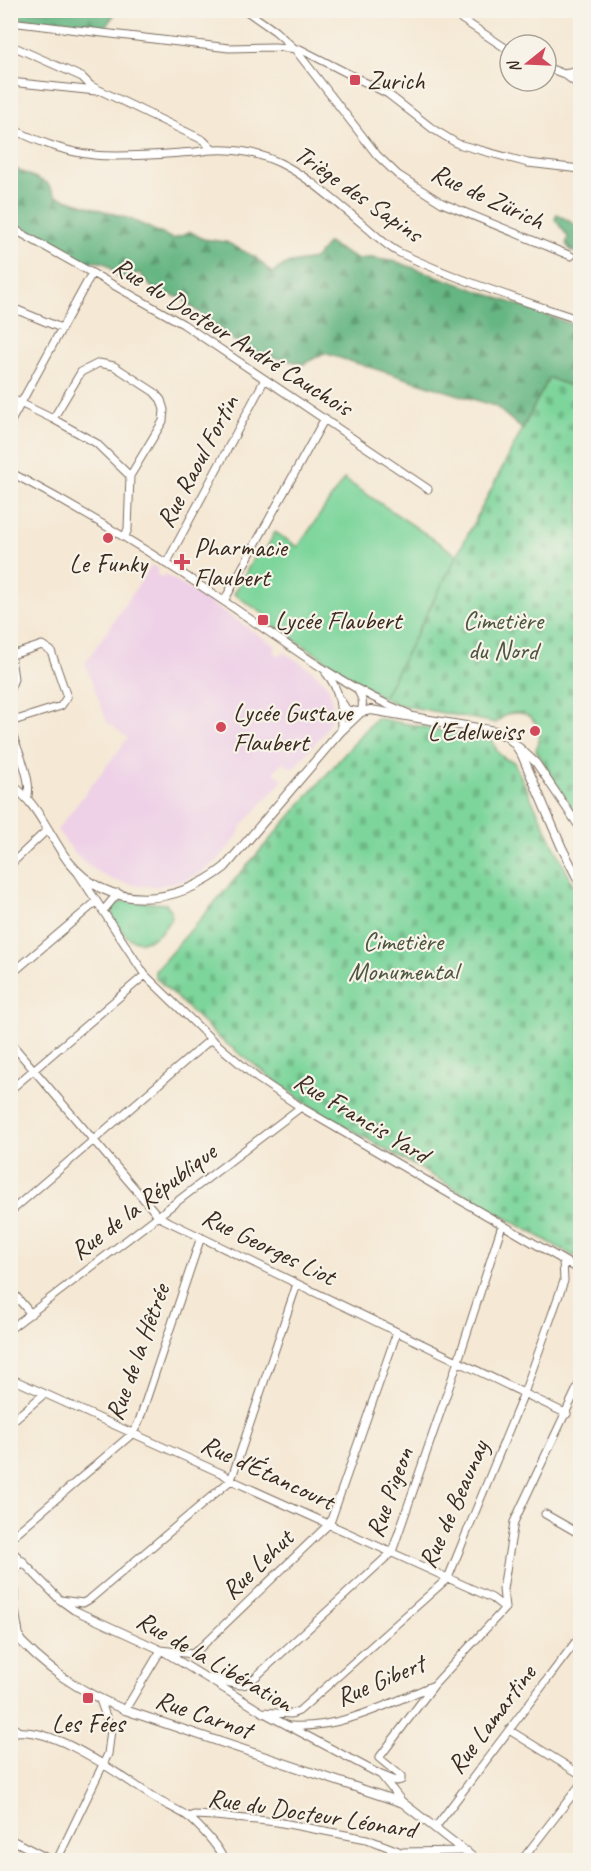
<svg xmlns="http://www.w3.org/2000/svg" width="591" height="1871" viewBox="0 0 591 1871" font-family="Caveat,sans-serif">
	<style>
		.built { fill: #eed0e7 }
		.grass { fill: url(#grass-tufts); stroke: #5c805c; stroke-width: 1.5 }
		.forest { fill: url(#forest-firs); stroke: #507050; stroke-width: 1.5 }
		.cemetery { fill: url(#cemetery-stones); stroke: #5c805c; stroke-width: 1.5 }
		.park { fill: #7dd59b; stroke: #5c805c; stroke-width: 1.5 }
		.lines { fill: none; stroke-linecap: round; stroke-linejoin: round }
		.minor-casing { stroke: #7c6c5e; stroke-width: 9 }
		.tertiary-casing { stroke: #7c6c5e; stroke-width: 10 }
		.minor { stroke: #fff; stroke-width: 7 }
		.tertiary { stroke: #fff; stroke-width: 8 }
		.poi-dot { fill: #d1495b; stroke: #f7f3e8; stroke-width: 2 }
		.labels { text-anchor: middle; stroke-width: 4.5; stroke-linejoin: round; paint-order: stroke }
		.poi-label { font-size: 26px; fill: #3b2a1e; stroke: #f7f3e8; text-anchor: start }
		.street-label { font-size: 26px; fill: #3b2a1e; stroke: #f7f3e8 }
		.park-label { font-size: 26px; fill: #4c553d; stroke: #f7f3e8 }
	</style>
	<defs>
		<pattern id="grass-tufts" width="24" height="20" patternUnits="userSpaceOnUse" patternTransform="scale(1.5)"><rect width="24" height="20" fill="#7dd59b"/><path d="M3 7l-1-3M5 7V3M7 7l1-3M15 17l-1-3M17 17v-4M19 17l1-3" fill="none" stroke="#6db785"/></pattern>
		<pattern id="forest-firs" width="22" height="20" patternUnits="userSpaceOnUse" patternTransform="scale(1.5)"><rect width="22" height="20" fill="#66b683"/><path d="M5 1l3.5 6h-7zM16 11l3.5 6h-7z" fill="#55946b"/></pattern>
		<pattern id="cemetery-stones" width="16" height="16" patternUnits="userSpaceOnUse" patternTransform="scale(1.5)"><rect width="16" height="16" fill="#7dd59b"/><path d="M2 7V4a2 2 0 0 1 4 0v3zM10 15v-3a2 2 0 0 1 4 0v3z" fill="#6db785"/></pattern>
	</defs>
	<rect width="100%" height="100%" fill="#f7f3e8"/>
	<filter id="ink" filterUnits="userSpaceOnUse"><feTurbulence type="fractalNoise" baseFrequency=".0167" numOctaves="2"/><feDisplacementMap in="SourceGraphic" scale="12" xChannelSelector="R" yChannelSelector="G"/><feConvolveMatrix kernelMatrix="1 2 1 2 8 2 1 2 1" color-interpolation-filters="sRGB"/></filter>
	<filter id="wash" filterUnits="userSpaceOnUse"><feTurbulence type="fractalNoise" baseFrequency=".008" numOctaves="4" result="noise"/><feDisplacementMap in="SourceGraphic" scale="24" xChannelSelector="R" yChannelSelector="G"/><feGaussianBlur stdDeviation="1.35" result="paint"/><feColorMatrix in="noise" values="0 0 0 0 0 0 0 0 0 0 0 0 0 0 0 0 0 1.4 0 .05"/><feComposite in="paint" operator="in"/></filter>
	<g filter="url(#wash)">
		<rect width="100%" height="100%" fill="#f5e8d4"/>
		<!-- built -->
		<path class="built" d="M152,565l7,5 -3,4 7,4 2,-4 111,72 -2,6 5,4 5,-4 28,18 13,12 5,8 4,22 -10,21 -31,36 -11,-7 -8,10 9,8 -42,47 -3,9 -22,26 -14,10 -19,9 -27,5h-17l-26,-6 -25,-14 -14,-14 -17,-22 71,-92 -21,-16 -22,-59z"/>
		<!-- grass -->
		<path class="grass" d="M124,901l42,3 5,6v8c-13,24 -36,34 -53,8 -4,-6 -6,-10 -6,-18l3,-4z"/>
		<!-- forest -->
		<path class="forest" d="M10,11h107l-14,19 -20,-4 -72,-7z
			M11,167l36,16 9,13 74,23 43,20 18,-7 12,7 23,3 29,15 17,16 14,-9 28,-5 14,-16 28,16 15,-1 26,4 183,65v63l-31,-12 -27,51 -27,-23 -171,-53 -20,11 -57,-13 -66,-53 -28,-9 -13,-16 -21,5c-12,-16 -15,-18 -35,-16l-73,-41z
			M557,214l22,13 -3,8 4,1v18l-9,-3 -5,-7 2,-7 -13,-18z"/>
		<!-- cemetery -->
		<path class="cemetery" d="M549,378l31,12v432l-44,-72c14,-29 -19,-51 -40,-27l-100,-19 -13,-6z
			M376,718l116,22c4,11 9,20 21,21l67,138v347l-5,11 -267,-152 -88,-66 -65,-62v-6z"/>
		<!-- park -->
		<path class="park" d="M344,479l113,76 -74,143 -112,-74v-5l-37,-25 25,-46 6,3 10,-19 23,15z"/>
	</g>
	<g filter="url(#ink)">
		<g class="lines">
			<defs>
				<path id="minor" d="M245,10l30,21 19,17 83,107 21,20 44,28 129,53
					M448,10l62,41
					M10,22l219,26 45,-1 26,2 88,45 45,35 25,15 70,19 52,6
					M10,45l72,32 9,9 112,54 9,9
					M546,67l18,7 16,-3
					M564,74l16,12
					M10,82l86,9
					M10,128c27,13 54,24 84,27 30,3 70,-1 101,-3 76,-13 115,29 169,73 11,9 23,22 36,28 57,27 121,47 180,67
					M10,227l173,97 245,165
					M10,307l51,21
					M10,398l43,21 43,24 34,33 -2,53 -3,7
					M53,419l28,-47 18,-9 15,3 40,26 7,8 3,10 -1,11 -33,55
					M10,423l82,-150
					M10,472c75,40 146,83 215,130 60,40 117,85 184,112
					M166,564l99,-185
					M224,601l101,-183
					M10,651l4,28 -4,10
					M326,673c15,17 15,36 15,58
					M341,701l6,9 14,2c3,-10 1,-14 -4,-23
					M10,722l51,-16 6,-9 -16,-46 -9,-6 -30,10
					M10,729c6,17 24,53 17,70
					M519,747l17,16 44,65
					M10,865l38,-36
					M76,870l69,105 66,64 46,39 45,30 278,162
					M103,911l15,-18
					M10,975l86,-73
					M10,1042l149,175 408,197
					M10,1090l135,-115
					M10,1212l201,-173
					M10,1289l21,25
					M10,1329l291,-222
					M10,1378l213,96 8,6 261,118 13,10
					M10,1423l34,-29
					M545,1514l35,20
					M10,1532l4,3 118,-101 6,-10 63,-187
					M10,1549l50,51 14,10 87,40 101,62 119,63 22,28
					M60,1600l23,3 7,-4 141,-119 66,-196
					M20,1639l-6,-34v-33l9,-11
					M209,1678c12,1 30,11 40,5l143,-131 66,-191 44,-136
					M125,1710l36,-60 31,4 7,-5 131,-126 67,-191
					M262,1712l29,2 8,-3 149,-133 76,-185 40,-112 -1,-20
					M10,1725l8,6
					M291,1726c49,3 97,-22 141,-40
					M509,1730l71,44
					M10,1733c44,-10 112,45 148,67 10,6 23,11 32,18 13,12 27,26 34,42
					M381,1775l15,6 5,-1v-4l-22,-18 55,-73 71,-77 -2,-19 11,-67 66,-140
					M188,1817l6,-2 21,1 62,6 90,17 34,13 66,-1
					M435,1828l145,-192
					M10,1839l41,21
					M57,1860l51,-106 3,-24 -11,-30
					M522,1860l58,-75"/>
				<path id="tertiary" d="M10,784c27,17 39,52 58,77 42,52 109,44 157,6l116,-136 20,-19 10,-2 124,21 12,6 7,6 8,12 40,93 18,35
					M10,1629c33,39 69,62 115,81l278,93 73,57"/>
			</defs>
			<!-- minor casing -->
			<use href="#minor" class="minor-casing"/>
			<!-- tertiary casing -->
			<use href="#tertiary" class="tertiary-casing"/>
			<!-- minor -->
			<use href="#minor" class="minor"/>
			<!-- tertiary -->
			<use href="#tertiary" class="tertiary"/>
		</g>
	</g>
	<!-- markers -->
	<g class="poi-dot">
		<rect x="349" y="74" width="12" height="12" rx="3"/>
		<circle cx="108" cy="538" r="6"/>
		<path d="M179 553h6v6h6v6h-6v6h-6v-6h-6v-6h6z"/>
		<rect x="257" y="614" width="12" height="12" rx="3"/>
		<circle cx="221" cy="727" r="6"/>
		<circle cx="535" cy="731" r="6"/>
		<rect x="82" y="1692" width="12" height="12" rx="3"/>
	</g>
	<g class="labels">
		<!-- poi labels -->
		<g class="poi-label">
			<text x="367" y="89">Zurich</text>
			<text x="194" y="556">Pharmacie<tspan x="194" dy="30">Flaubert</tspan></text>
			<text x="108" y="572" text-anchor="middle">Le Funky</text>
			<text x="275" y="629">Lycée Flaubert</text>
			<text x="233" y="721">Lycée Gustave<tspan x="233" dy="30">Flaubert</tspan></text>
			<text x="523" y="740" text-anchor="end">L'Edelweiss</text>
			<text x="88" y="1732" text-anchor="middle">Les Fées</text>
		</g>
		<!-- street labels -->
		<g class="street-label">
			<text transform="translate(359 193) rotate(35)" y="9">Triège des Sapins</text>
			<text transform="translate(488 196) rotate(25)" y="9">Rue de Zürich</text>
			<text transform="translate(233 336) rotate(32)" y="9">Rue du Docteur André Cauchois</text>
			<text transform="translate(197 461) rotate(-62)" y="9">Rue Raoul Fortin</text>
			<text transform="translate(362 1117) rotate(31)" y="9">Rue Francis Yard</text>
			<text transform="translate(143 1201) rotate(-37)" y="9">Rue de la République</text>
			<text transform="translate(269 1246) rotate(26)" y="9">Rue Georges Liot</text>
			<text transform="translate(137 1352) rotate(-70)" y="9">Rue de la Hêtrée</text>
			<text transform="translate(268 1472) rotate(25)" y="9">Rue d'Étancourt</text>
			<text transform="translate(389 1492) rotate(-70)" y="9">Rue Pigeon</text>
			<text transform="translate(453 1504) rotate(-66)" y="9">Rue de Beaunay</text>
			<text transform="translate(257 1564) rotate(-44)" y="9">Rue Lehut</text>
			<text transform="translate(215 1661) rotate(30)" y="9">Rue de la Libération</text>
			<text transform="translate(380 1680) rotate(-23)" y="9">Rue Gibert</text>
			<text transform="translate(204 1714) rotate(19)" y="9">Rue Carnot</text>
			<text transform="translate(491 1719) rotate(-53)" y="9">Rue Lamartine</text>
			<text transform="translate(312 1813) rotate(9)" y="9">Rue du Docteur Léonard</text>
		</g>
		<!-- park labels -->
		<g class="park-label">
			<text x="503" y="629">Cimetière<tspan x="503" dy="30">du Nord</tspan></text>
			<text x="403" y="950">Cimetière<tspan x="403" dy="30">Monumental</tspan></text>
		</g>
	</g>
	<!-- margin -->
	<rect width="591" height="1871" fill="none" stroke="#f7f3e8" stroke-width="36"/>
	<!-- north arrow -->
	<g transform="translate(528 63) rotate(252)"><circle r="28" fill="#f7f3e8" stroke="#aca397" stroke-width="1.5"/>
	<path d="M0-4.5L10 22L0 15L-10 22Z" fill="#d1495b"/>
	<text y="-9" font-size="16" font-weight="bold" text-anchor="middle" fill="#3b2a1e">N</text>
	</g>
</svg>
